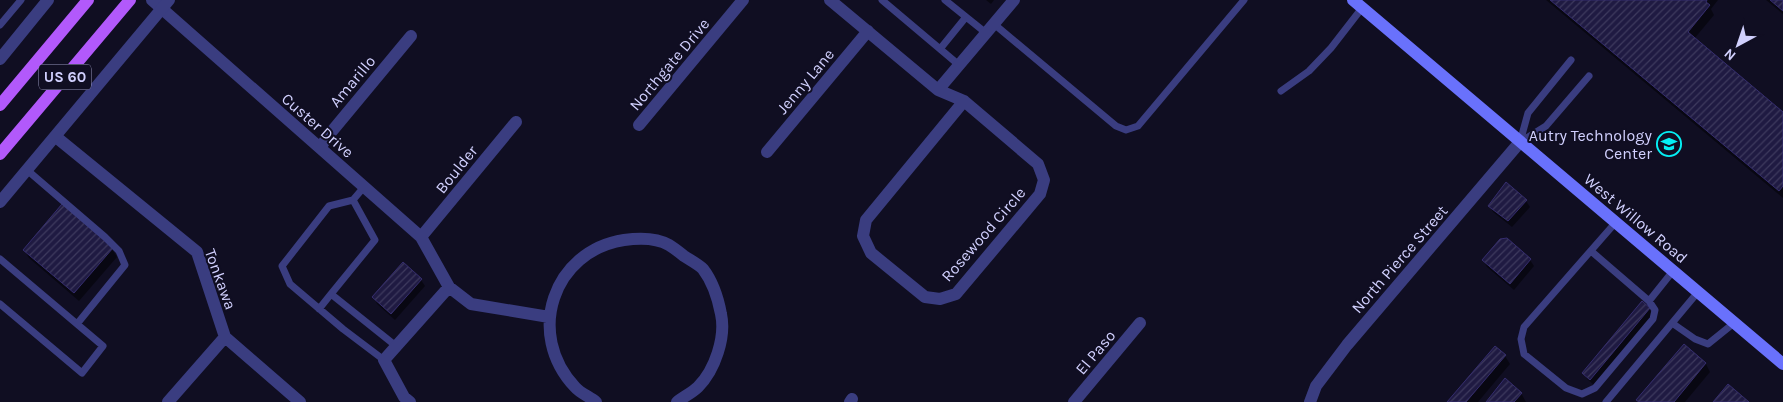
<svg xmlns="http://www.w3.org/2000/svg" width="1783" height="402" viewBox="0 0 1783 402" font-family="Karla,sans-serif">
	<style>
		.shadow { fill: #0007 }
		.building { fill: url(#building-hatch); stroke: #352d6e }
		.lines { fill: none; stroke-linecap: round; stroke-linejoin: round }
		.service { stroke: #3a3d80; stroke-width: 7 }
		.minor { stroke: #3a3d80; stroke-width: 12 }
		.tertiary { stroke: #3a3d80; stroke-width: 12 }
		.secondary { stroke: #6971fc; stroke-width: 12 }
		.primary { stroke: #b259fb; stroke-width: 12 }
		.labels { text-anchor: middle; stroke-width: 4; stroke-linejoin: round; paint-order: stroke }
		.shield { fill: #100e22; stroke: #9796bc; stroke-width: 1 }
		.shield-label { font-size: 15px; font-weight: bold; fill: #d1d0fe }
		.street-label { font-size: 16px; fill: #d1d0fe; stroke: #100e22 }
		.poi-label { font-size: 16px; fill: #d1d0fe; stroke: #100e22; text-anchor: end }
	</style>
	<defs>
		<pattern id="building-hatch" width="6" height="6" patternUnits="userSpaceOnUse" patternTransform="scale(1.25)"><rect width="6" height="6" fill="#1f1a42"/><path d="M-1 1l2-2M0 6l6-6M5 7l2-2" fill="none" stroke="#3e3a5e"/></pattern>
	</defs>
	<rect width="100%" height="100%" fill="#100e22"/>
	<!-- shadow -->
	<path class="shadow" d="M986,0h8l-3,4z
		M1546,0h172l-7,9 3,6 -20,24 89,74v85z
		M1766,0h17v14z
		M1526,201l4,6 -18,20 -19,-15 -3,-6z
		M112,249l5,8 -38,44 -50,-43 -5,-8z
		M1483,260h47l4,6 -20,24 -27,-23z
		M421,280l4,6 -30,34 -18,-16 -3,-7z
		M1649,309l4,6 -59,70 -7,-6 -3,-6z
		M1684,346l22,18 4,8 -25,30h-46l-1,-2z
		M1505,356l5,8 -32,38h-29z
		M1521,393l5,9h-39z"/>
	<!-- building -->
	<path class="building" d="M1550,0h157l-1,2 4,3 -22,27 95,80v74l-4,5z
		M1770,0h13v11z
		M1506,182l21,18 -19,21 -20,-15z
		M62,204l51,44 -39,45 -51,-43z
		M1507,238l24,21 -21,25 -28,-24 18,-21z
		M403,262l19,17 -31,35 -19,-17z
		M1642,301l8,7 -60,72 -8,-7z
		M1684,344l22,19 -32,39h-35l-3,-2z
		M1495,346l11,9 -40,47h-19z
		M1505,378l17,15 -8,9h-28z
		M1728,384l21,18h-36z"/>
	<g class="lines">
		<!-- service -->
		<path class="service" d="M882,0l77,65
			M945,0l41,33
			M994,24l122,102 10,4 12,-4 106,-126
			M0,25l21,-25
			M940,49l26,-32
			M1281,91l28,-20 22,-23 31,-40
			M1520,142l8,-29 43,-53
			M1520,142l26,-16 43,-50
			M27,170l78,67 14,14 6,14 -48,59
			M364,187l-11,13 -24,6 -47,60 8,18 53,45 41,31
			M353,200l22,40 -44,54 65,52
			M1616,222l-92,105 -3,12 3,15 42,34 16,6 13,-6 58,-69 2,-9 -6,-9 24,-30
			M1591,251l58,50
			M0,259l103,87 -21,27 -82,-69
			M319,309l12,-15
			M1672,323l23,16 13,5 26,-21
			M1606,402l92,-110"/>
		<!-- minor -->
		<path class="minor" d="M152,0l269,237 28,50
			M830,0l108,90 26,11 74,63 6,16 -4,14 -84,100 -16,5 -15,-2 -54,-44 -8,-17 3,-16 98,-119
			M938,90l76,-90
			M639,125l104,-125
			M56,137l141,115 28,85 75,65
			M320,148l8,-12 83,-100
			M767,152l101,-121
			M421,237l95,-115
			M168,402l57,-65
			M410,402l-6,-5 -20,-37 65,-73 22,17 78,13
			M596,402c-6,-5 -16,-9 -21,-15 -50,-53 -22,-136 49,-147 14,-2 33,-2 45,5 5,3 10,7 15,11 6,4 14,8 19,13 10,13 15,29 18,45 5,23 -6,56 -23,73 -6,6 -15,10 -21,15
			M850,402l2,-3
			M1074,402l66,-79
			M1310,402l6,-16 31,-41 173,-203"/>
		<!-- tertiary -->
		<path class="tertiary" d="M0,59l48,-59
			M0,202l169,-202"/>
		<!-- secondary -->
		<path class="secondary" d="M1353,0l430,364"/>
		<!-- primary -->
		<path class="primary" d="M0,105l88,-105
			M0,154l130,-154"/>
	</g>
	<!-- icons -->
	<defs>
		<symbol id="university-ring" viewBox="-11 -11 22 22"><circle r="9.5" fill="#100e22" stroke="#05eff4" stroke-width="1.5"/><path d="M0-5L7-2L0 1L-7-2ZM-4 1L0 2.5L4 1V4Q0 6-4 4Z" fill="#05eff4"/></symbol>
	</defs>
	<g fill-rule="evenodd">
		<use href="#university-ring" x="1655" y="130" width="28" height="28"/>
	</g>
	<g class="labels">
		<!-- shield labels -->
		<rect class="shield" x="39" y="64.5" width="52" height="25" rx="4"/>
		<g class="shield-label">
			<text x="65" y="82">US 60</text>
		</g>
		<!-- street labels -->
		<g class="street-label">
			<text transform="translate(669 64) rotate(-50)" y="6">Northgate Drive</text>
			<text transform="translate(352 81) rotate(-50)" y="6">Amarillo</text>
			<text transform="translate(805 81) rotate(-50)" y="6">Jenny Lane</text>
			<text transform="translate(318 125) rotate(41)" y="6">Custer Drive</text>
			<text transform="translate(456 169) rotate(-51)" y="6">Boulder</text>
			<text transform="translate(1636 218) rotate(40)" y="6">West Willow Road</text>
			<text transform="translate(983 234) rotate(-49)" y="6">Rosewood Circle</text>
			<text transform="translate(1399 259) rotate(-49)" y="6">North Pierce Street</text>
			<text transform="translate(221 279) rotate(70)" y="6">Tonkawa</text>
			<text transform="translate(1095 352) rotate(-50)" y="6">El Paso</text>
		</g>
		<!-- poi labels -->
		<g class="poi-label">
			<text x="1652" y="141">Autry Technology<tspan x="1652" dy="18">Center</tspan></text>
		</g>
	</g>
	<!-- north arrow -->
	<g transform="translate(1738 45) rotate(220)" stroke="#100e22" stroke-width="4" paint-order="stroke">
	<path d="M0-4L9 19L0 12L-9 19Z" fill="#d1d0fe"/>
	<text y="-8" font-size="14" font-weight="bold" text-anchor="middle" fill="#d1d0fe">N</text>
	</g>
</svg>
